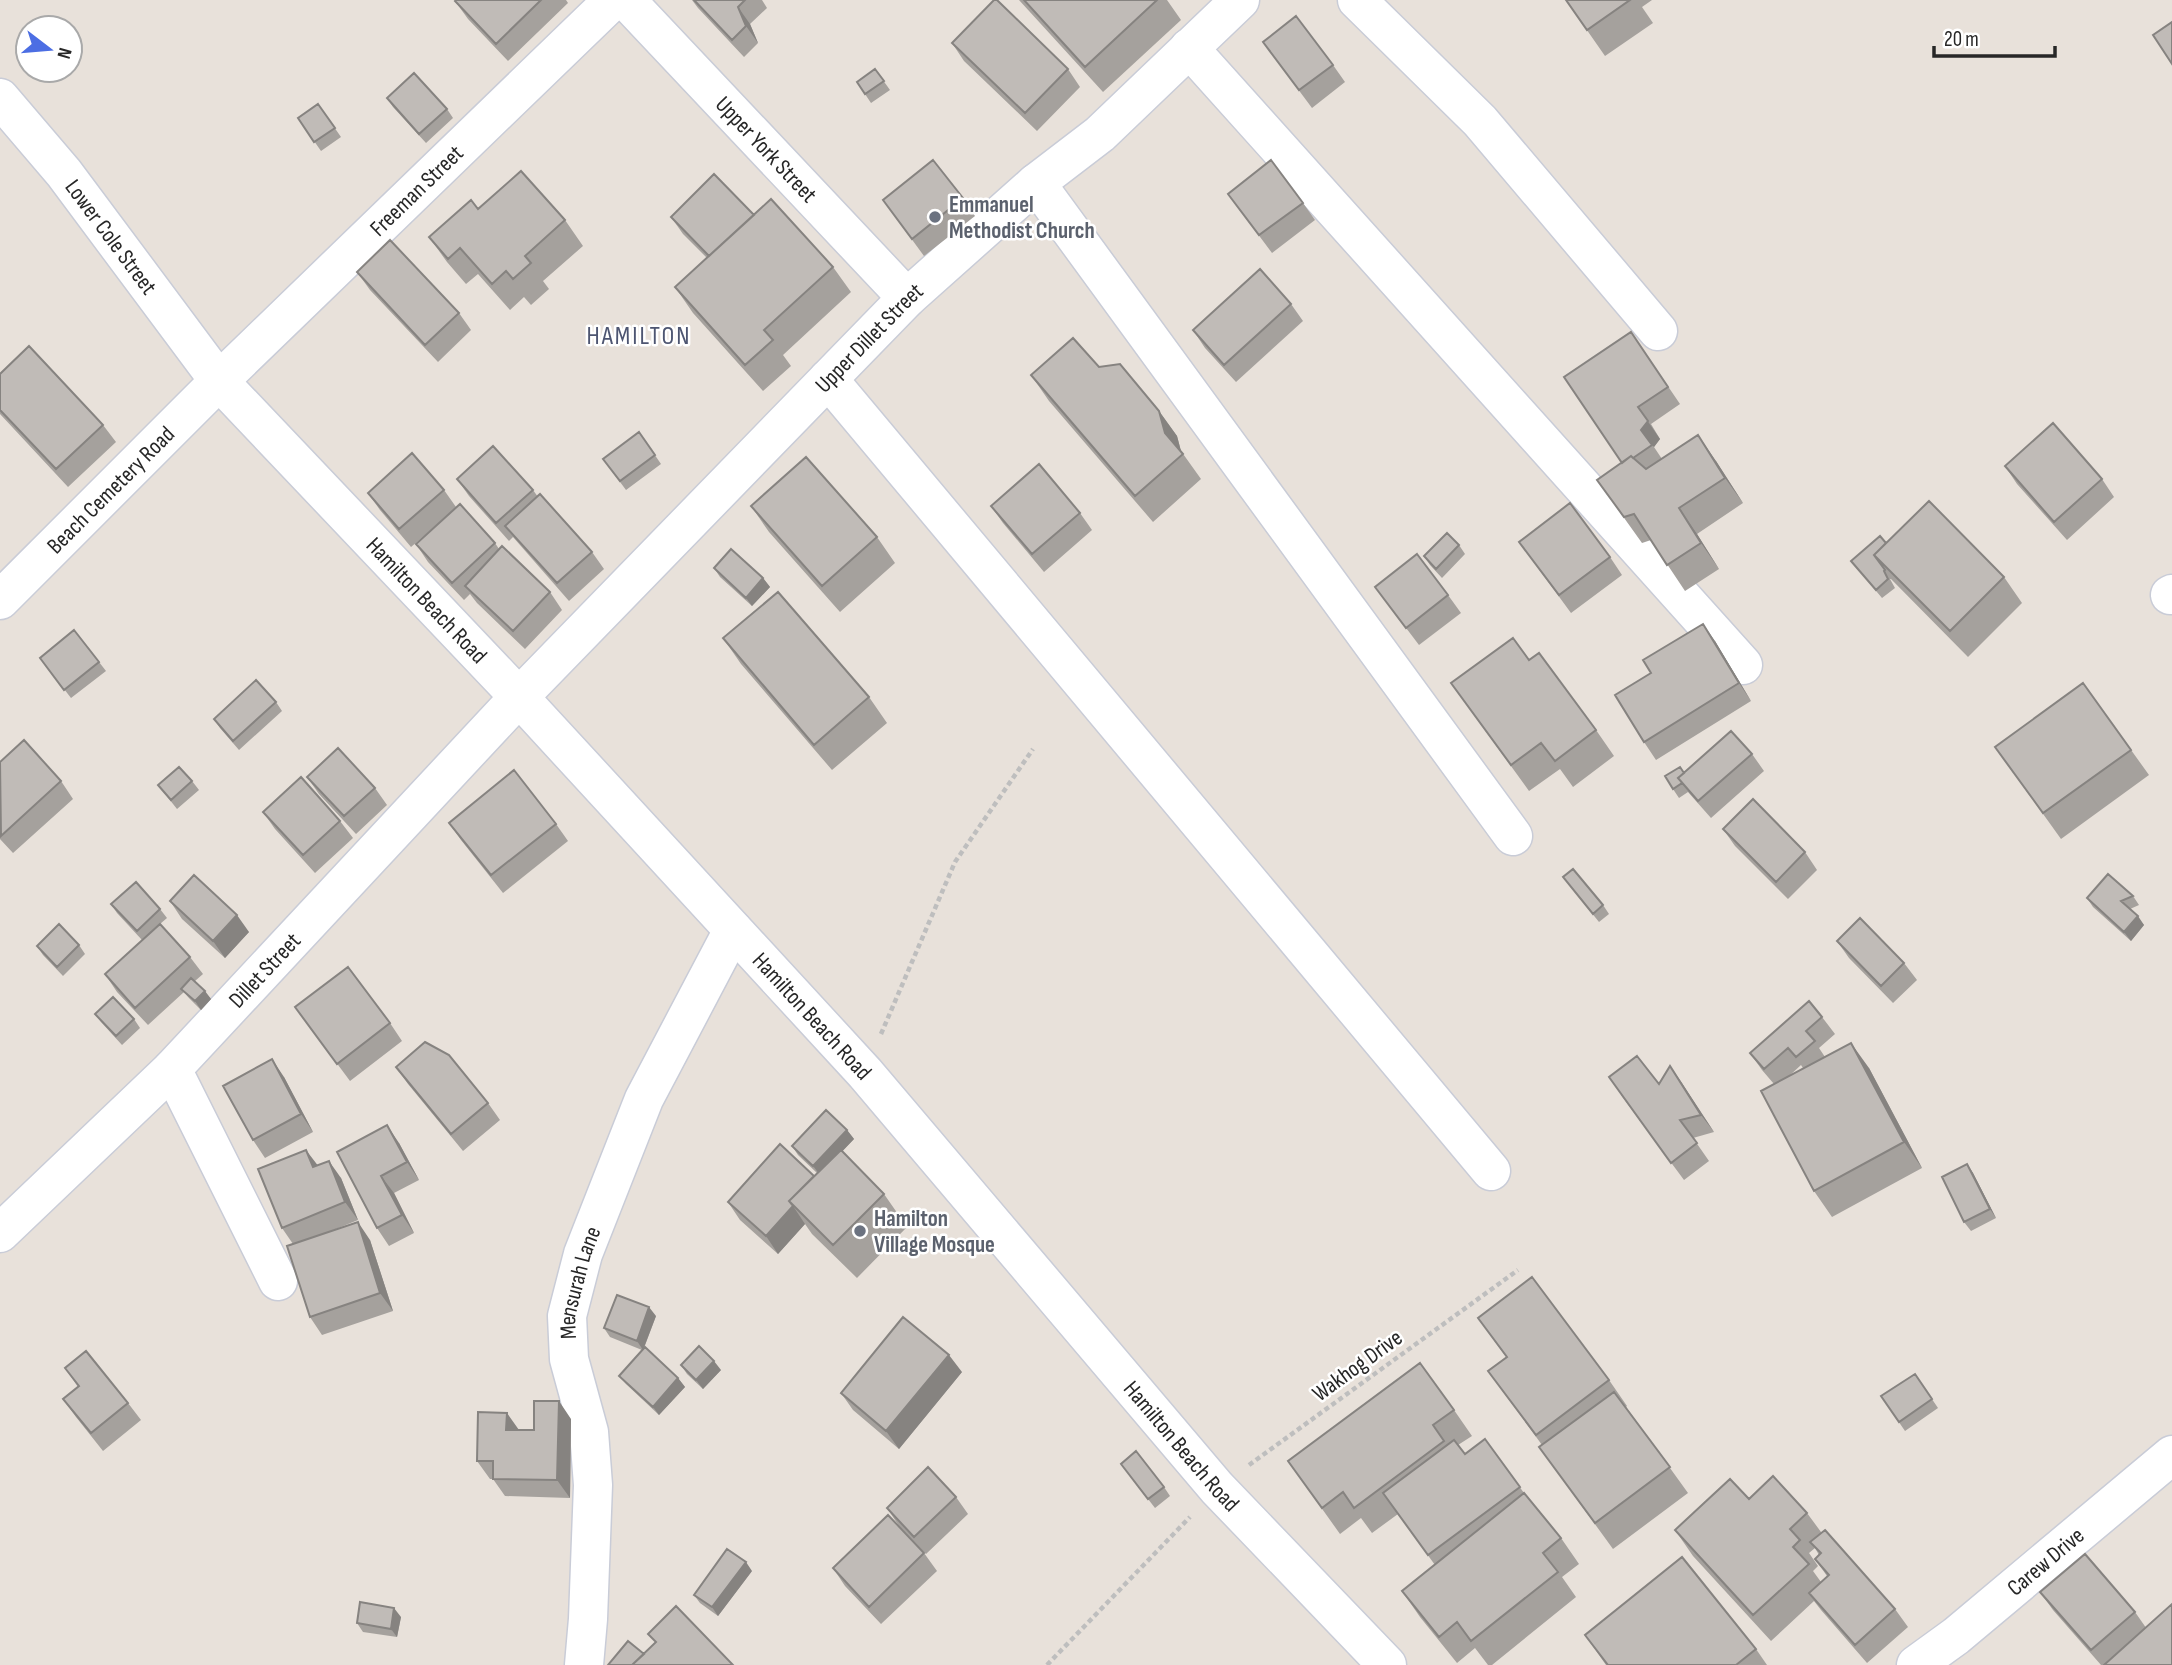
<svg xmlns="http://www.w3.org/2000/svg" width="2172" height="1665" viewBox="0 0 2172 1665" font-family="'Sofia Sans Condensed',sans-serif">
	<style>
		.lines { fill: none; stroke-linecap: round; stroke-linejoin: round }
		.street-casing { stroke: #c9ccd7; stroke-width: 41 }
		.path { stroke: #bebebe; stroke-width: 4.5; stroke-dasharray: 5 3.5; stroke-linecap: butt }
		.street { stroke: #fff; stroke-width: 38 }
		.wall { fill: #a5a19d; fill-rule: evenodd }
		.shaded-wall { fill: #868380 }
		.building { fill: #c0bbb7; stroke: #868380; stroke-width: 2 }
		.worship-dot { fill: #6b7280; stroke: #fff; stroke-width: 2.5 }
		.labels { text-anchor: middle; stroke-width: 5; stroke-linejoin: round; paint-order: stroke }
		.street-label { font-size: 23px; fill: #272727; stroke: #fff }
		.worship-label { font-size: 23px; font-weight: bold; fill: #5b616d; stroke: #fff; text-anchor: start }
		.quarter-label { font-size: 26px; letter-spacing: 2px; fill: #4d5571; stroke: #fff }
	</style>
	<rect width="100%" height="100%" fill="#e8e1da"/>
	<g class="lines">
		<defs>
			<g id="street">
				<path id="s1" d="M626,0l281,298"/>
				<path d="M1357,0l123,121 178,210"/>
				<path d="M1189,48l554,617"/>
				<path id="s2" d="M0,98l64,75 155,208 300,316 346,376 352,415 170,177"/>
				<path d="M1036,183l477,653"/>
				<path d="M828,379l663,792"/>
				<path d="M2170,595l2,-1"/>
				<path id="s3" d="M0,600l219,-219 394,-381"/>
				<path d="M172,1069l106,212"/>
				<path id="s4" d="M0,1233l172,-164 347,-372 388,-399 129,-115 64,-49 140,-134"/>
				<path id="s5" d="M584,1665l4,-46 5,-134 -4,-53 -20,-73 -2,-43 16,-62 61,-155 89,-169"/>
				<path id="s6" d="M1916,1665l40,-29 216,-181"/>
			</g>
		</defs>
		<!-- street casing -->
		<use href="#street" class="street-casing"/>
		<!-- path -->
		<path class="path" d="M881,1034l74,-172 78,-113
			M1249,1465l269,-195
			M1047,1665l143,-148"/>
		<!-- street -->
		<use href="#street" class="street"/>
	</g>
	<!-- wall -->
	<path class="wall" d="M456,0h110l2,3 -60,58 -40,-42 -13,-18z
		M692,0h70l5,8 -17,16 8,19 -14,14 -46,-49z
		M1019,0h148l14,20 -78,72z
		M1566,0h86l-10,7 11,16 -48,33z
		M1263,42l70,23 12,17 -33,26z
		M952,43l116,26 12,18 -43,44 -73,-70z
		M875,69l15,21 -19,13 -14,-21z
		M387,98l60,11 6,9 -27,25 -33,-36z
		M318,104l23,33 -20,14 -23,-33z
		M1228,194l75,9 12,17 -43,33z
		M963,198l12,18 -51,40 -41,-56z
		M478,209l87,11 18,26 -40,35 6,8 -18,16 -7,-8 -14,13 -32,-36 -12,10 -19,-22 -18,-25z
		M754,215l79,52 18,25 -68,63 8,11 -28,25 -70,-78 -18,-26 32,-29 -24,-24 -12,-17z
		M357,272l102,41 12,17 -33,32 -68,-72z
		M1291,304l12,17 -67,61 -31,-34 -12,-18z
		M1631,332l49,72 -29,20 9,15 -6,8 8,12 54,2 27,42 -46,31 22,35 -34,22 -34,-51 -9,3 -45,-63 25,-17z
		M1099,367l60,44 18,25 4,15 20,28 -48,43 -104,-121 -18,-26z
		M0,374l103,51 13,17 -48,45 -68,-73z
		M639,432l22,32 -35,26 -23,-31z
		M2005,466l97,13 12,18 -47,43 -50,-56z
		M457,479l76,11 5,7 54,55 12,17 -35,32 -56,-64 -4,4 -40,-45z
		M444,490l12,17 39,36 4,6 51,43 12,18 -37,39 -48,-46 -7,-9 -6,6 -36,-38 -12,-18 31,-28 -36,31 -31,-37 -12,-17z
		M751,506l126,31 18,26 -55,49 -71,-80z
		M991,506l89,7 12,17 -48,42 -41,-49z
		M1519,542l91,15 12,18 -51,38z
		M1886,543l118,34 18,26 -54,54 -77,-78h-1l5,9 -13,10 -31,-37z
		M1459,545l6,9 -23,24 -12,-13 -6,-9z
		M714,568l49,10 7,9 -18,19 -32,-29z
		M1375,587l73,8 13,18 -42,32z
		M723,638l146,59 18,26 -55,47 -91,-106z
		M1715,641l36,60 -95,59 -12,-18 7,-69z
		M40,658l59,4 7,9 -35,27z
		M1529,660l67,70 18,26 -41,31 -13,-18 -31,22 -78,-108z
		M2083,683l66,92 -88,64 -66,-92z
		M276,702l6,9 -43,39 -19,-22 -6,-9z
		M1752,754l12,17 -53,47 -23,-26 -9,6 -6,-9 11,-17z
		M0,762l61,19 12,18 -60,54 -13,-14z
		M307,777l68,11 12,17 -31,29 -37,-40z
		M192,781l7,9 -22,19 -19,-24z
		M263,812l77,9 13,17 -38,35 -40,-44z
		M449,823l107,1 12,17 -65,52 -42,-53z
		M1723,829l82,23 12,18 -29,29 -53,-53z
		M1563,877l40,28 6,9 -10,8z
		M2133,896l6,9 -9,4 14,16 -13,16 -38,-34 -6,-9z
		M170,901l79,31 -24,26 -43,-39z
		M111,904l49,5 7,9 -7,6 30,33 13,17 -8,7 16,18 -10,11 -13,-13 -4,-5 -36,33 -31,-33 -12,-18 37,-34 -25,-27z
		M1837,941l67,22 13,17 -24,23 -44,-45z
		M79,945l6,9 -22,22 -20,-21 -6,-9z
		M295,1007l95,16 12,18 -52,40z
		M95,1014l39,5 6,9 -18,17 -21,-23z
		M1822,1017l13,17 -16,14 6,9 44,11 53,100 -90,49 -18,-26 -40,-107 -12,-14 -12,-17zM1801,1065l2,3 -15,9z
		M1670,1066l44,66 -21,6 16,23 -25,19 -63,-85 38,-11z
		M396,1067l92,36 12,17 -37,31 -55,-67z
		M284,1077l29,55 -48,26 -12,-18z
		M847,1130l7,9 -12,12 42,43 23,33 -50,51 -45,-44 -7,-10 -27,30 -38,-34 -12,-18 86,-26 3,-3 -19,-18 -6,-9z
		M399,1143l20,37 -25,13 20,40 -25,13 -12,-18 -40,-76z
		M1967,1164l6,9 23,45 -25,13 -7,-9z
		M318,1166l23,12 17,42 -37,15 49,5 23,71 -71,24 -12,-18 -17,-73 -11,-16z
		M656,1316l-12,32 34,30 7,9 -26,28 -33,-31 -7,-8 23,-26 -32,-13 -6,-9z
		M1478,1318l131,62 18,26 -1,1 62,86 -75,56 -74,-102 3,-2 -54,-74 18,-14z
		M681,1365l40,5 -18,19 -16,-15z
		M65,1368l63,35 13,17 -38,31 -27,-34 -13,-18 15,-12z
		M962,1372l-63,77 -46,-39 -12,-17z
		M1915,1374l23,34 -33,23 -24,-35z
		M1454,1410l18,26 -14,9 7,9 20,-15 39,54 37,45 18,26 -17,13 14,20 -84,68h-4l-13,-17 -18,15 -37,-46 -18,-26 33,-26 -37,-51 -26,19 -11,-15 -21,16 -52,-73z
		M571,1419l-1,79 -65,-2 -12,-17h-3l-13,-18 42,-31h15z
		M1121,1464l43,23 6,9 -15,12z
		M956,1497l12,17 -42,40 -27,-28 -12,-18z
		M1749,1499l58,14 14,19 74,77 13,18 -41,36 -46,-53 -7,-9 -43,40 -78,-85 -18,-26zM1815,1548l4,7 -4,4 12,17 -6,6 -8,-11 5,-5 -9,-13z
		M924,1553l13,18 -56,53 -36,-38 -12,-18z
		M752,1571l-34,45 -18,-13 -6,-8z
		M2040,1592l95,20 37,53h-71l-48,-55z
		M401,1617l-4,20 -34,-5 -6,-9z
		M1585,1635l171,14 11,16h-161z"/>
	<!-- shaded-wall -->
	<path class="shaded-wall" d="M738,7l12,17 8,19 -12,-17z
		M1638,407l22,32 -6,8 -13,-17z
		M1159,411l18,25 5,19 -17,-22z
		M1698,435l18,26 27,42 -18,-25z
		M1679,508l18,26 22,35 -18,-26z
		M763,578l7,9 -18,19 -6,-8z
		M1703,624l12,17 36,60 -12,-18z
		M237,915l12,17 -24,26 -12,-17z
		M2138,916l6,9 -13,16 -7,-9z
		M205,991l6,8 -10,11 -6,-9z
		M1851,1043l18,25 53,100 -18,-26z
		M272,1059l12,18 29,55 -12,-18z
		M1670,1066l12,17 32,49 -13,-17z
		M387,1125l12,18 20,37 -12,-18z
		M847,1130l7,9 -34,36 -7,-9z
		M306,1150l13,17h-6z
		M329,1161l12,17 17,42 -13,-18z
		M1967,1164l6,9 23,45 -6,-9z
		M381,1176l13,17 20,40 -12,-18z
		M793,1206l12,18 -27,30 -12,-18z
		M358,1222l12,18 23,71 -13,-18z
		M649,1307l7,9 -13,34 -6,-9z
		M949,1355l13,17 -63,77 -13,-18z
		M714,1361l7,9 -18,19 -7,-9z
		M678,1378l7,9 -26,28 -6,-8z
		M559,1401l12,18 -1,79 -13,-18z
		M507,1413l12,17h-13z
		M746,1562l6,9 -34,45 -6,-9z
		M394,1608l7,9 -4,20 -6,-8z"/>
	<!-- building -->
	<path class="building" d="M456,0h85l-45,44 -41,-43z
		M694,0h51l-7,7 8,19 -14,14z
		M994,0h3l71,69 -43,44 -73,-70z
		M1024,0h133l-72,67z
		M1566,0h64l-43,30z
		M1296,16l37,49 -34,25 -36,-48z
		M2172,22v42l-19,-29z
		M875,69l9,12 -19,13 -8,-12z
		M414,73l33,36 -28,25 -32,-36z
		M318,104l17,24 -21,14 -16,-24z
		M933,160l30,38 -51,41 -29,-39z
		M1271,160l32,43 -44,32 -31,-41z
		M521,171l44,49 -40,36 6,7 -18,16 -7,-8 -14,13 -32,-36 -12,11 -19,-22 42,-37 7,9z
		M714,174l40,41 -45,41 -38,-39z
		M771,199l62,68 -69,63 9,10 -28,25 -70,-78z
		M390,240l69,73 -34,32 -68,-73z
		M1260,269l31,35 -67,61 -31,-35z
		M1631,332l37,55 -30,20 10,14 -7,9 11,15 -19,13 -2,-2 -9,7 -58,-86z
		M1073,338l26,29 21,-3 39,47 6,22 18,21 -48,42 -104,-121z
		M29,346l74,79 -47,44 -56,-59v-36z
		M2053,423l49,56 -48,43 -49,-56z
		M639,432l16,23 -35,26 -17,-22z
		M1698,435l27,43 -46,30 22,35 -34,22 -33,-51 -10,3 -27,-37 34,-24 15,13z
		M493,446l40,44 -37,33 -39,-44z
		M412,453l32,37 -45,39 -31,-36z
		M806,457l71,80 -55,49 -71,-80z
		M1039,464l41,49 -48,41 -41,-48z
		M540,494l52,58 -35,31 -52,-57z
		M1929,501l75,76 -54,54 -76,-76z
		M1570,503l40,54 -51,38 -40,-53z
		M460,504l35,39 -43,40 -36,-39z
		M1447,533l12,12 -23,24 -12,-13z
		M1880,536l6,7 -12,12 11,15 -1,1 4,8 -12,11 -25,-29z
		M502,546l48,46 -37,39 -48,-45z
		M731,549l32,29 -17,20 -32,-30z
		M1417,554l31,41 -42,33 -31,-41z
		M778,592l91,105 -55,48 -91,-107z
		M1703,624l36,59 -95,59 -29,-47 36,-22 -8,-13z
		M74,630l25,32 -35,28 -24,-32z
		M1513,638l16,22 10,-7 57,77 -41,31 -14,-18 -30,22 -60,-82z
		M256,680l20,22 -43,39 -19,-22z
		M2083,683l48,67 -88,63 -48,-66z
		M1731,731l21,23 -54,47 -20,-23z
		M24,740l37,41 -60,55 -1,-74z
		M338,748l37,40 -31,28 -37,-39z
		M179,767l13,14 -21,19 -13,-15z
		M1680,767l4,6 -6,5 4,5 -9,6 -8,-13z
		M514,770l42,54 -65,51 -42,-52z
		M301,777l39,44 -37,34 -40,-43z
		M1753,799l52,53 -29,30 -53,-53z
		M1573,869l30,36 -10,9 -30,-37z
		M2108,874l25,22 -12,5 17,15 -14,16 -37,-34z
		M194,875l43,40 -24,26 -43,-40z
		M136,882l24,27 -23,22 -26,-27z
		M1860,918l44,45 -23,23 -44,-45z
		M59,924l20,21 -22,22 -20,-21z
		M160,924l30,33 -55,51 -30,-34z
		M348,967l42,56 -53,41 -42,-57z
		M191,978l14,13 -10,10 -14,-12z
		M113,997l21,22 -18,17 -21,-22z
		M1809,1001l13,16 -16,14 9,10 -19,16 -8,-9 -24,21 -14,-16z
		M425,1042l24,13 39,48 -37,31 -55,-67z
		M1851,1043l53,99 -90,49 -53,-100z
		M1637,1056l22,28 11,-18 31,49 -21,5 17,23 -26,20 -62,-86z
		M272,1059l29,55 -48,26 -30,-54z
		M826,1110l21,20 -34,36 -21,-20z
		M387,1125l20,37 -26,14 21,39 -25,13 -40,-76z
		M780,1144l34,32 -25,25 4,5 -27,30 -38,-34z
		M306,1150l7,17 16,-6 16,41 -63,26 -24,-59z
		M841,1150l43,44 -51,51 -44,-44z
		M1967,1164l23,45 -26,13 -22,-45z
		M358,1222l22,71 -70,24 -23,-71z
		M1532,1277l77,103 -73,55 -48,-64 19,-14 -29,-39z
		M617,1295l32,12 -12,34 -33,-13z
		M903,1317l46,38 -63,76 -45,-38z
		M699,1346l15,15 -18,19 -15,-15z
		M645,1347l33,31 -25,29 -34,-31z
		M86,1351l42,52 -37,30 -28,-34 16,-13 -14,-18z
		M1420,1363l34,47 -21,15 11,16 -90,67 -11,-16 -21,16 -34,-47z
		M1915,1374l17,25 -33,23 -18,-26z
		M1614,1392l56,75 -75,56 -56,-76z
		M534,1401h25l-2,79 -64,-1v-18h-16l1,-49 29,1 -1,17h28z
		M1485,1439l35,48 -92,68 -45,-62 71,-53 11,14z
		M1136,1451l28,36 -16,12 -27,-35z
		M928,1467l28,30 -42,40 -27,-29z
		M1773,1476l34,37 -17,16 10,11 -7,7 16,17 -56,51 -78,-85 55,-51 19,20z
		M1524,1493l37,45 -18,15 15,19 -87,69 -14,-19 -18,15 -37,-46z
		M888,1515l36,38 -55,54 -36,-39z
		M1825,1530l70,79 -40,36 -46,-52 20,-18 -14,-16 6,-6 -11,-11z
		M727,1549l19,13 -34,45 -18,-12z
		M2085,1554l50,58 -44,38 -51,-58z
		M1682,1557l74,92 -20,16h-128l-23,-30z
		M360,1602l34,6 -3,21 -34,-6z
		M2172,1604v61h-68z
		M676,1606l57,59h-101l24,-23 -8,-8z
		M628,1641l16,13 -12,11h-24z"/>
	<!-- markers -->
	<g class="worship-dot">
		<circle cx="935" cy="217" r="7"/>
		<circle cx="860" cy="1231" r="7"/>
	</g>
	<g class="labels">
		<!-- street labels -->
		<g class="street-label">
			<text dy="8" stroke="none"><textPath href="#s1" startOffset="205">Upper York Street</textPath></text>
			<text dy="8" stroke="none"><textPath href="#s3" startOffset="584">Freeman Street</textPath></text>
			<text dy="8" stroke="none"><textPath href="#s2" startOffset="178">Lower Cole Street</textPath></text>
			<text dy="8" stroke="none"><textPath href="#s4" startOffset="1248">Upper Dillet Street</textPath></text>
			<text dy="8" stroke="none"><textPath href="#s3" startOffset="156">Beach Cemetery Road</textPath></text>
			<text dy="8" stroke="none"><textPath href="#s2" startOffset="660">Hamilton Beach Road</textPath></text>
			<text dy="8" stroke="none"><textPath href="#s4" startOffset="373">Dillet Street</textPath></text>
			<text dy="8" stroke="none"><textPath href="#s2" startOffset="1227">Hamilton Beach Road</textPath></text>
			<text dy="8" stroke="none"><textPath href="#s5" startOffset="387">Mensurah Lane</textPath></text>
			<text transform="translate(1357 1365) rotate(-36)" y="8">Wakhog Drive</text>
			<text dy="8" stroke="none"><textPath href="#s2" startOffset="1794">Hamilton Beach Road</textPath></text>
			<text dy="8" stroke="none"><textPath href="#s6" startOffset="166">Carew Drive</textPath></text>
		</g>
		<!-- worship labels -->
		<g class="worship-label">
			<text x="949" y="212">Emmanuel<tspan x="949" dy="26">Methodist Church</tspan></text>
			<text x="874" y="1226">Hamilton<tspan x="874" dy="26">Village Mosque</tspan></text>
		</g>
		<!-- quarter labels -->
		<g class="quarter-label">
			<text x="639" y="344">HAMILTON</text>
		</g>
	</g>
	<!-- north arrow -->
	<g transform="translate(49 49) rotate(106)"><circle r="33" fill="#ffffff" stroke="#a9a9a9" stroke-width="2"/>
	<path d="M0-5L12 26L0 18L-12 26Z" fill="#4c6ee3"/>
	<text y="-10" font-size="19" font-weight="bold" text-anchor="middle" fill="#272727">N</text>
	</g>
	<!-- scale -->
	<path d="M1934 46v10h121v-10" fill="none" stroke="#272727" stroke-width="3.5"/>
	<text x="1944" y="46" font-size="21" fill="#272727" stroke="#ffffff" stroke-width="5" paint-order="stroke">20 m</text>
</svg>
